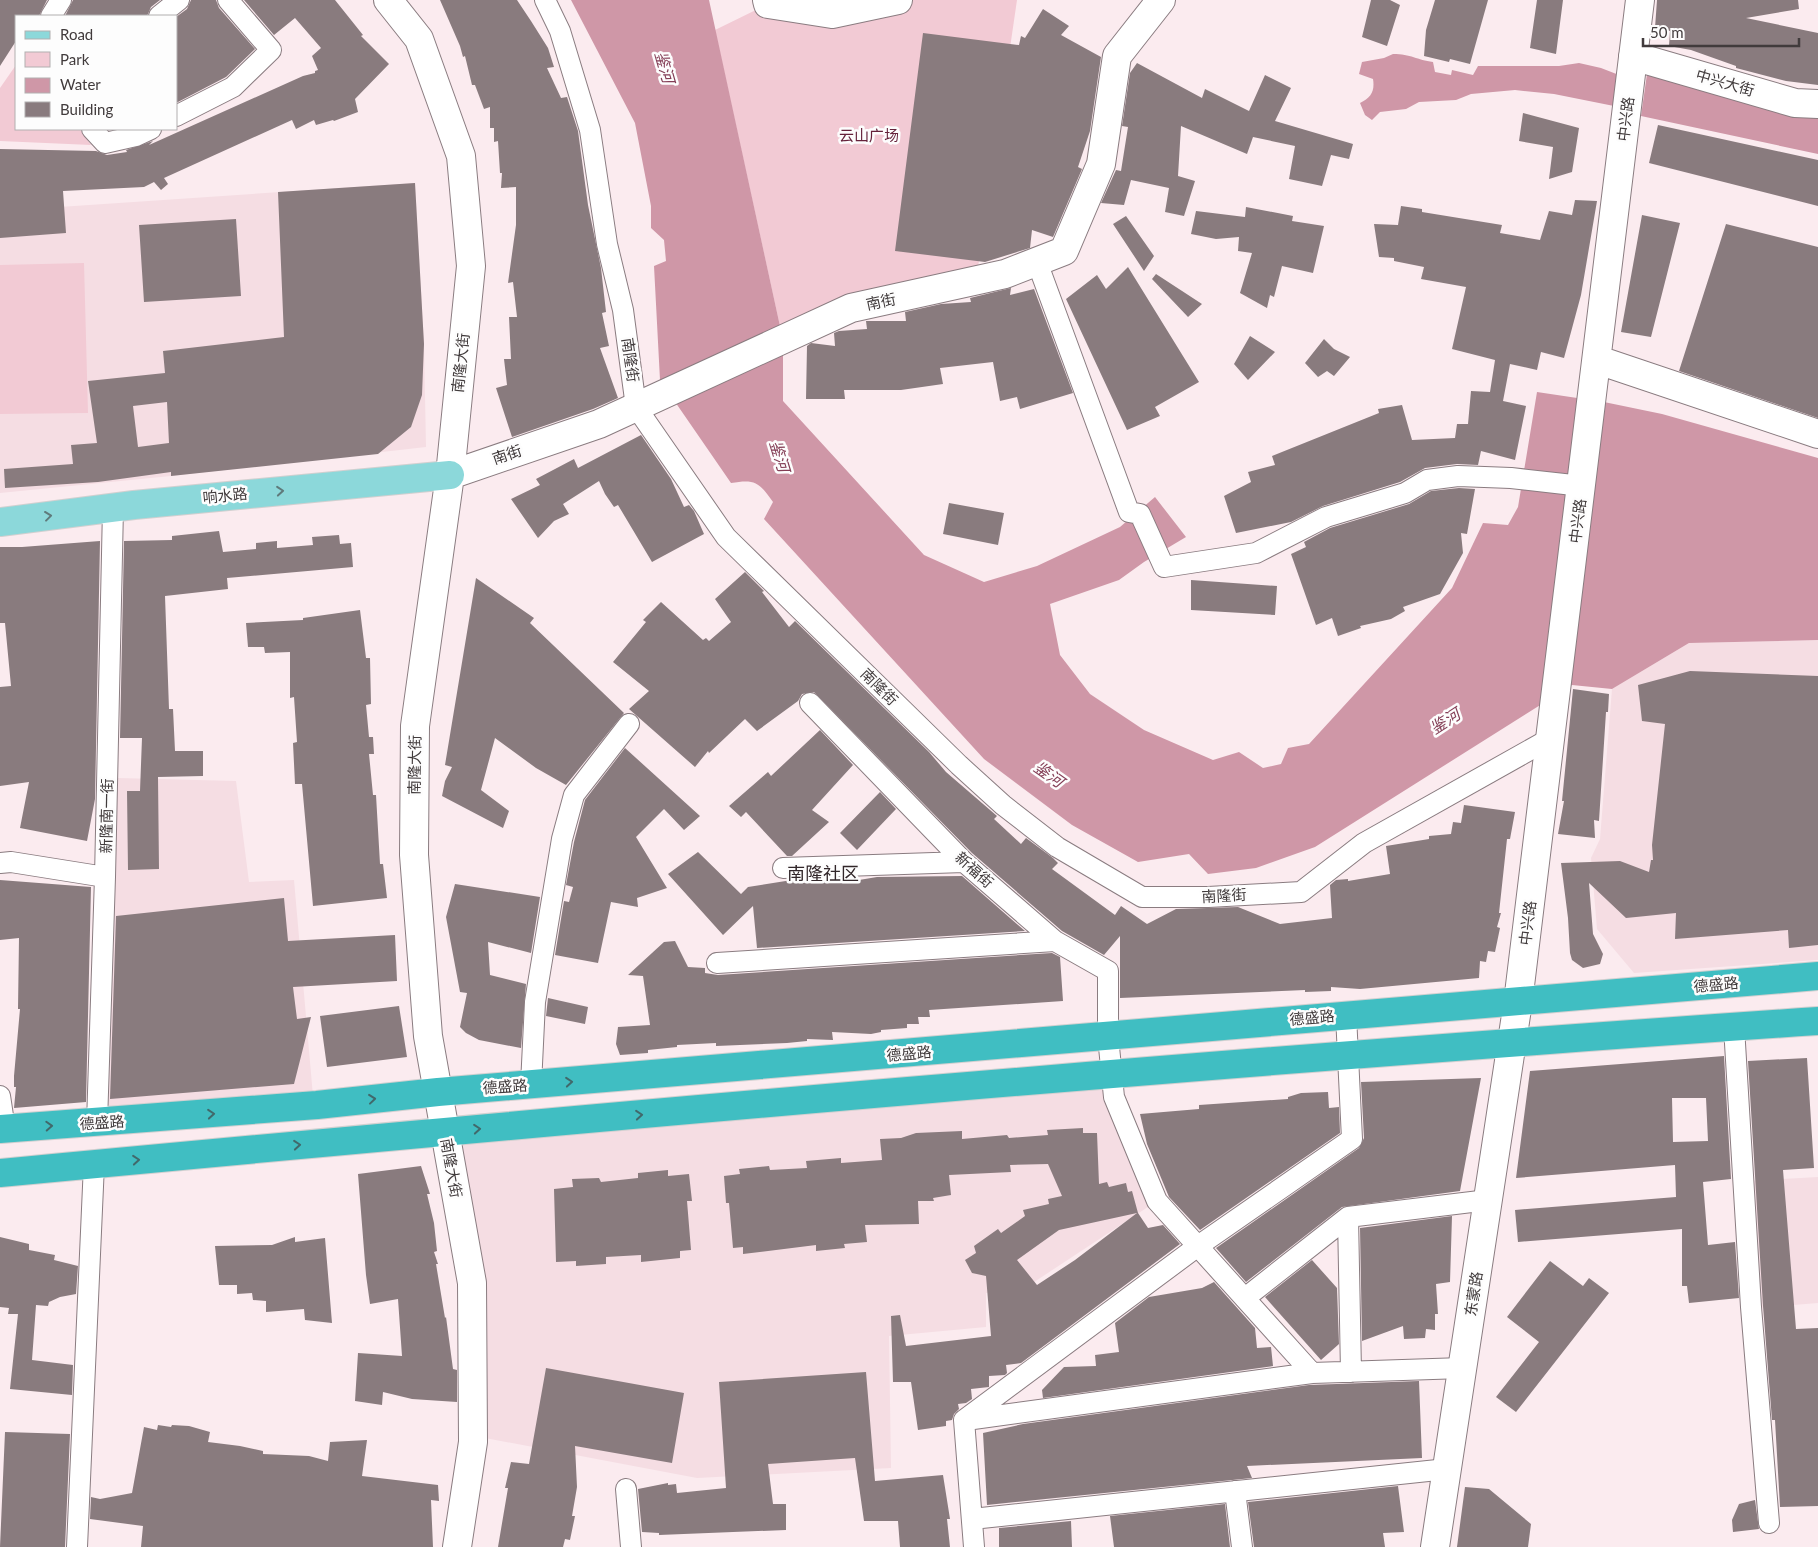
<svg xmlns="http://www.w3.org/2000/svg" width="1818" height="1547" viewBox="0 0 1818 1547" font-family="Lato,'Noto Sans SC',sans-serif">
	<style>
		.built { fill: #f5dde3 }
		.green { fill: #f2cad4 }
		.water { fill: #cf97a7 }
		.building { fill: #897b7e; fill-rule: evenodd }
		.lines { fill: none; stroke-linecap: round; stroke-linejoin: round }
		.street-casing { stroke: #8a7c80; stroke-width: 22 }
		.secondary-casing { stroke: #8a7c80; stroke-width: 30 }
		.primary-casing { stroke: #d1d0d0; stroke-width: 30 }
		.highway-casing { stroke: #d1d0d0; stroke-width: 30 }
		.street { stroke: #fff; stroke-width: 20 }
		.secondary { stroke: #fff; stroke-width: 28 }
		.primary { stroke: #8cd8da; stroke-width: 28 }
		.highway { stroke: #40bec2; stroke-width: 28 }
		.oneway { stroke: #5f7a7b }
		.oneway2 { stroke: #41696b }
		.labels { text-anchor: middle; stroke-width: 5; stroke-linejoin: round; paint-order: stroke }
		.street-label { font-size: 15px; fill: #413b3c; stroke: #fdfdfd }
		.park-label { font-size: 15px; fill: #65223b; stroke: #fdfdfd }
		.water-label { font-size: 16px; font-style: italic; fill: #833d55; stroke: #fdfdfd }
		.quarter-label { font-size: 18px; fill: #312629; stroke: #fdfdfd }
	</style>
	<rect width="100%" height="100%" fill="#fbebef"/>
	<!-- built -->
	<path class="built" d="M415,183l9,161 2,103 -255,29 -171,17v-282z
		M1818,640v320l-184,13 -37,-44 -6,-71 9,-19 12,-150 77,-46z
		M118,778l118,3 13,101 45,-2 19,216 -206,17z
		M1105,1086l46,119 -126,83 -39,5v34l-97,9 2,132 -194,10 -212,-40 -26,-299z
		M1818,1177v126l-61,5 -9,-127z"/>
	<!-- green -->
	<path class="green" d="M898,0h119l-41,281 -193,59 -68,-310 53,-26z
		M16,65v64h64l11,16 -91,-4v-53z
		M84,263l4,150 -88,1v-149z"/>
	<!-- water -->
	<path class="water" d="M571,0h138l74,340v61l141,154 60,27 53,-16 83,-39 35,-30 31,40 -42,25 -25,18 -69,24 10,51 30,39 54,36 69,30 26,-8 24,16 18,-4 7,-16 21,-4 143,-156 31,-65 25,2 10,-18 19,-115 67,10 58,12 156,44v182l-129,3 -77,46 -40,-4 -257,162 -59,21 -48,6 -19,-20 -51,8 -66,-37 -88,-66 -220,-240 9,-17c-14,-20 -18,-23 -42,-19l-71,-103 -6,-114 12,-5 -2,-21 -13,-12v-22l-16,-83z
		M1393,54c18,0 24,6 40,8l2,10 16,3 1,-5 21,5 5,-9h81l20,-3 22,5 18,7 -5,31 -60,-12 -39,-4 -44,4 -15,6 -37,2 -13,7 -26,3 -8,8 -7,-5 -5,-12c11,-5 15,-12 13,-24l-14,-5 3,-12 22,-4z
		M1647,74l171,39v41l-177,-38z"/>
	<!-- building -->
	<path class="building" d="M0,0h47l-8,16h-23v25l-16,25z
		M73,0h87l-9,7 -4,9h-82z
		M191,0h25l3,8 36,41 -29,28 -50,26v-86l11,-8z
		M244,0h91l28,35 -2,1 28,28 -34,35 3,13 -24,9 -1,-1 -17,5 -2,-5 -18,9 -4,-9 -128,58 4,6 -7,6 -7,-8 -10,5 -81,4 3,42 -66,5v-89l96,2 11,4 20,-3 -1,-2 27,-9 -4,4 154,-69 12,-3v-2l3,-1 -6,-14 9,-8 -26,-30 -21,17z
		M440,0h77l14,21 17,27 6,19 -7,1 14,30 6,-1 11,34 10,74 13,63 5,44 -4,1 7,33 -9,2 18,50 -25,11 -81,28 -16,-49 11,-3 -3,-26h7l-2,-42h8l-4,-35 -5,1 8,-58v-38l-15,1 1,-15h-2l-2,-32 -4,1v-14h-4v-21l-6,2 -9,-24h-3l-7,-29 -2,1 -3,-11z
		M1371,0h19l10,5 -13,41 -25,-9z
		M1435,0h53l-18,64 -20,-5 -1,3 -25,-6 2,-26z
		M1537,0h26l-7,54 -26,-6z
		M1657,0h141l1,9 -53,9 72,15v52l-32,-4 -50,-13v-2l-45,-16 -22,-4 1,-15 -15,-3z
		M1043,9l26,17 -8,9 40,22 -11,74 -12,36 4,2 -29,68 -21,-7 -2,18 -45,14 -90,-11 28,-218 96,12 2,-9 4,2z
		M1137,63l65,35 3,-9 44,22 16,-36 26,13 -16,33 78,23 -4,15 -18,-4 -9,31 -33,-7 6,-33 -42,-9 -6,17 -66,-28 -3,50 17,5 -11,35 -19,-4 4,-24 -38,-8 -7,25 -23,-2 15,-33 5,1 7,-44 -6,-1 8,-53z
		M1523,113l56,15 -7,44 -23,7 4,-32 -34,-6z
		M1658,125l160,35v46l-169,-43z
		M415,183l9,161 -2,51 -11,32 -33,27 -207,22v-4l-73,10 -93,6 -1,-19 69,-5 -2,-19 26,-2 -9,-62 77,-8 -2,-22 121,-14 -6,-145zM167,402l2,41 -31,4 -5,-41z
		M1575,200l22,1 -16,94 -17,63 -23,-6 -4,18 -27,-6 -7,37 23,5 -11,54 -34,-9 -3,14 -21,-1 -32,4 -25,14 -77,24 -32,16 -55,11 -12,-37 27,-14 -3,-10 27,-7 -3,-9 107,-43 -1,-4 24,-4 10,35 43,-2 2,-14h11l3,-33 19,1 5,-32 -43,-11 14,-62 -45,-8 3,-12 -30,-6v-3l-15,-1 -5,-33 24,1 3,-19 21,3v3l80,13 -2,8 40,7 9,-29 23,4z
		M1246,207l47,9 -1,5 32,5 -11,47 -31,-7 -8,31 -4,-2 -3,13 -27,-15 12,-40 -14,-2 1,-14 -23,2 -25,-5 5,-23 49,6z
		M1642,215l38,8 -29,114 -30,-5z
		M1126,216l28,40 -10,15 -31,-47z
		M236,219l5,77 -97,6 -5,-77z
		M1726,224l92,23v171l-139,-47z
		M1128,267l71,115 -44,25 5,9 -33,14 -61,-131 31,-24 9,14z
		M1156,274l46,30 -14,13 -36,-38z
		M1011,288l-1,7 24,-6 39,104 -53,16 -3,-12 -17,4 -7,-39 -53,6 3,16 -42,6h-57l1,9h-39l1,-53 4,-3 24,3 -1,-13 5,-2 28,-2 -1,-8h40l-1,-9 36,-8 30,-2 -1,-4z
		M1250,336l25,16 -27,28 -14,-16z
		M1324,339l10,10 16,8 -16,19 -7,-5 -9,6 -13,-14z
		M641,435l30,44 13,28 5,-2 5,6 10,23 -52,28 -34,-57 -4,2 -9,-13 -6,-13 -36,23 6,10 -15,7 -16,17 -27,-39 29,-14 -4,-6 38,-20 4,9z
		M1459,488l16,1 -8,45 -6,-1 2,20 -23,41 -37,13 2,4 -14,8 -31,7 1,2 -23,8 -6,-18 -16,7 -25,-71 15,-7 -2,-5 26,-14 79,-24 22,-13z
		M949,503l55,10 -6,32 -55,-11z
		M219,531l4,21 33,-3v-6l21,-2v7l36,-3 -1,-8 27,-2 1,9 11,-1 2,24 -126,11 1,11 -63,7 4,113h4l2,42h28v25l-45,1 1,92 -31,1 -1,-79h13l2,-53h-22l4,-197 48,-1v-4z
		M100,541l-5,258 -8,42 -67,-13 9,-46 -29,4v-99l11,-1 -6,-63h-5v-76h22z
		M745,572l19,19 -2,1 27,35 6,-6 134,131 17,20 51,44 -3,3 27,25 5,-6 27,20 5,5 -6,6 63,46 6,-9 26,18 29,-15 62,-2 42,17 52,-6 -2,-33 6,-5 12,-1v2l42,-7 -4,-28 43,-7v-3l22,-2 2,-12 8,1 3,-18 51,7 -5,27h-3l-8,74h2l-4,14 3,1 -5,24 -7,-1 -2,11 -6,-1 -1,17 -119,11 -29,-2v4l-26,1v-2l-185,8v-62l-16,19 -42,-24 -90,-78 -158,-161 -12,2 -4,7 -41,30 -12,-12 -36,34 -1,-2 -13,16 -66,-58 20,-18 -36,-29 33,-40 -3,-2 18,-18 42,38 3,-2 3,3 22,-19 -16,-23z
		M476,578l58,40 -4,5 94,90 -58,72 -30,-17 -41,-30 -14,52 28,21 -6,17 -61,-32 3,-15 7,-14 -7,-2z
		M1191,580l86,6 -2,29 -84,-5z
		M360,610l6,48h4l1,46 -5,1 3,32h4l1,17h-5l4,41h3l4,69h3l4,34 -74,8 -11,-122h-7l-2,-41 4,-1 -3,-45 -4,1v-46l-25,1 -1,-6h-16l-2,-24 57,-3v-2z
		M1690,671l128,5v269l-29,3 -1,-18 -113,9 1,-26 -50,5 -37,-35 4,51 10,20 -3,10 -17,4 -11,-8 -2,-7 -2,-35 -7,-55 59,-2 29,11 2,-12h2l-1,-15 13,-121 -23,-3 -4,-36z
		M1573,689l36,5 -1,18h-2l-7,109 -5,-1 1,18 -37,-4 6,-33h-2z
		M820,730l33,35 -41,45 17,12 -37,34h-5l-41,-44 -5,5 -12,-11 39,-34 3,4z
		M625,748l75,68 -16,14 -20,-21 -28,28 31,51 -30,10 1,9 -27,-5 -13,61 -43,-8 9,-54 5,1 4,-15 -7,-2 8,-43 11,-42z
		M880,792l16,17 -39,41 -17,-17z
		M698,852l43,42 7,-7 44,-7 3,-1v4l58,-2 24,-4 85,-1 63,55 -268,17 -4,-42 -30,29 -55,-61z
		M0,880l91,7 -5,215 -72,6 2,-21h-2v-11l6,-67h-2l1,-71 -19,2z
		M455,884l85,13 -9,56 -43,-11 2,33 36,9 -5,64 -42,-8 -13,-7 -6,-6 7,-34 -7,-1 -14,-75z
		M284,898l4,43 107,-6 2,46 -104,6 4,32 14,-2 -17,67 -184,15 6,-183z
		M675,941l13,26 17,1v5l13,2 334,-22 8,4 3,44 -134,9 1,7h-12l1,7h-12v4l-26,2v2l-10,2 -39,-2 1,8 -26,-1v2l-20,2 -71,3v-3l-39,2v2l-29,3v3l-28,2 -4,-11 2,-17 32,-2 -7,-49 -15,-1 36,-33z
		M548,998l40,9 -3,17 -39,-8z
		M399,1006l8,51 -80,10 -7,-51z
		M1724,1056l7,123 -28,3 5,63 27,-3 4,56 -50,5 -2,-17h-5v-57l-164,13 -3,-32 161,-13 -1,-32 -159,13 14,-107zM1672,1098h34l2,43 -35,1z
		M1807,1058l7,110 -31,2 13,159 22,-1v178l-38,1 -5,-87h-3l-9,-114 -15,-245z
		M1481,1078l-21,113 -118,16 -96,75 -30,-34 143,-100 5,-10 -3,-56z
		M1328,1092l1,16 10,-1 1,26 -140,97 -31,-33 -22,-53 -7,-30 59,-5v-4l89,-6v-2l13,-4z
		M1083,1128v5h14l2,51 8,-2 2,5 17,-4 2,9 4,-1 6,22 10,15 15,-3 17,19 -159,119 -15,2 1,8 -2,2 -16,1v11l-18,2 1,10 -6,4 -8,1 1,5 -5,5 -2,6 -6,1v5l-28,4 -7,-48h-18l-2,-66 9,-1 6,31 85,-10 -5,-60 -14,-3 -7,-13 11,-7 -2,-7 24,-17 3,4 24,-17 -2,-6 26,-6 -1,-5 14,-3 -14,-32 -38,1 1,7 -62,3 2,20 -18,3 1,3h-16l1,23 -54,1 2,17 -23,2 1,4 -29,3v-6l-73,9v-7l-10,1 -4,-45h-3l-2,-27 16,-2 -1,-5 30,-3 1,4 37,-2 -1,-7 35,-3v5l41,-3 -2,-21 21,-1 15,-5 46,-2v8l45,-4 2,3 39,-3 -1,-5zM1137,1213l-62,47 -38,25 -20,-25 42,-30z
		M421,1166l9,28h-3l7,29 3,28 -3,1 4,12h-2l9,54 1,-1 7,52 4,1v32l-45,-3 -29,-7 -1,13 -27,-4 3,-48 44,3 -4,-57 -28,5 -4,-29 -8,-101z
		M668,1170v6l21,-2 3,27h-5l4,49 -11,1v7l-39,4v-7l-35,2v7l-30,2v-5l-20,1 -2,-73 19,-2 -1,-8 27,-1 2,4 37,-4v-5z
		M1452,1216l-2,66 -14,2 2,30h-3v16l-9,-1 -1,9 -21,1 -1,-13 -41,15 -2,-113z
		M0,1237l29,7v6l26,5 -1,5 24,6 -2,28 -16,3 -11,5 -1,4 -12,-1 -4,55 41,5 -1,30 -62,-6 8,-75h-10l1,-6 -9,-1z
		M295,1237v5l30,-4 7,85 -27,-3 -1,-11 -38,3v-11l-13,-1 -1,-7 -15,1v-9h-18l-4,-39 57,-1z
		M1312,1260l25,28 2,56 -18,16 -56,-63z
		M1550,1261l33,25 6,-8 20,15 -93,119 -20,-15 43,-55 -32,-25z
		M1214,1282l41,46 2,20 14,-1 2,19 -230,32 -1,-8 22,-23 32,-1 -1,-11 24,-3 -4,-29 34,-26 53,-9z
		M546,1368l138,25 -12,70 -97,-17 2,41 -5,29h3l-5,24 -5,-1 -2,8h-65l10,-59h-3l6,-26 18,2z
		M866,1372l9,109 68,-6 7,44h-3l3,28h-50l-2,-26h-34l-9,-63 -87,6 5,40h13v26l-127,5v-2l-17,-1 -4,-43 30,-6v2l8,-1 1,9 49,-5 -7,-106z
		M1419,1381l3,77 -175,8 5,12 -265,27 -4,-72 40,-9 286,-39z
		M158,1425l13,2 1,-2 17,1 21,6 -2,10 32,4 23,5v3l46,2 19,5 2,-19 37,-2 -5,36 76,9 1,16 -8,-1 2,47h-292l2,-21 -53,-7 1,-22 9,2 32,-6 12,-66 13,3z
		M5,1432l65,2 -5,113h-65z
		M1398,1486l6,46 -21,1 2,14h-131l-6,-45z
		M1465,1487l24,2 42,35 -3,23h-71z
		M1755,1500l4,29 -26,3 -1,-12 7,-16z
		M1225,1504l5,43h-116l-4,-31z
		M1071,1521l1,26h-73v-19z"/>
	<g class="lines">
		<defs>
			<path id="street" d="M545,0l15,31 30,99 17,114 16,66 13,97 90,130 233,228 44,40 54,42 85,50h66l93,-5 63,-49 187,-105
				M51,16l10,-16
				M159,16l20,-16
				M176,116l57,-29 38,-37 -43,-50
				M92,129l13,14 31,-7 15,-7
				M1037,262l92,250 11,2 24,53 92,-14 70,-36 79,-24 22,-13 31,-4 53,2 71,8
				M810,703l154,159 91,79 53,30v66l6,60 43,104 155,172 151,-5
				M0,863l11,-1 94,15
				M783,868l181,-6
				M717,963l338,-22
				M1734,1027l17,280 18,216
				M531,1085l4,-83 27,-163 12,-44 55,-71
				M0,1096l5,33
				M97,1123l8,-246 8,-369
				M1348,1217l3,155
				M1245,1298l103,-81 140,-17
				M964,1420l234,-174 154,-107 -6,-124
				M964,1420l10,127
				M966,1420l346,-47
				M626,1489l5,58
				M1235,1491l7,56
				M972,1519l475,-50
				M77,1547l17,-383"/>
			<path id="secondary" d="M388,0l31,39 42,117 10,110 -21,209 -35,251 -1,129 14,181 44,247 1,159 -16,105
				M767,0l1,4 64,10 66,-14
				M1633,56l162,47 23,1
				M1598,360l220,74
				M450,475l149,-51 252,-116 154,-34 59,-23 37,-87 16,-108 44,-56
				M1435,1547l83,-545 122,-1002"/>
			<path id="primary" d="M0,522l134,-17 316,-30"/>
			<path id="highway" d="M0,1129l317,-24 121,-13 1380,-116
				M0,1173c605,-57 1211,-111 1818,-152"/>
		</defs>
		<!-- street casing -->
		<use href="#street" class="street-casing"/>
		<!-- secondary casing -->
		<use href="#secondary" class="secondary-casing"/>
		<!-- primary casing -->
		<use href="#primary" class="primary-casing"/>
		<!-- highway casing -->
		<use href="#highway" class="highway-casing"/>
		<!-- street -->
		<use href="#street" class="street"/>
		<!-- secondary -->
		<use href="#secondary" class="secondary"/>
		<!-- primary -->
		<use href="#primary" class="primary"/>
		<!-- highway -->
		<use href="#highway" class="highway"/>
	</g>
	<!-- one-way arrows -->
	<defs><path id="oneway-chevron" d="M-2-3.5L2.5 0L-2 3.5" fill="none" stroke-width="1.6" stroke-linecap="round" stroke-linejoin="round" transform="scale(1.25)"/></defs>
	<g class="oneway">
		<use href="#oneway-chevron" transform="translate(280 491) rotate(-5)"/>
		<use href="#oneway-chevron" transform="translate(48 516) rotate(-7)"/>
	</g>
	<g class="oneway2">
		<use href="#oneway-chevron" transform="translate(569 1082) rotate(-5)"/>
		<use href="#oneway-chevron" transform="translate(372 1099) rotate(-6)"/>
		<use href="#oneway-chevron" transform="translate(211 1114) rotate(-5)"/>
		<use href="#oneway-chevron" transform="translate(639 1115) rotate(-5)"/>
		<use href="#oneway-chevron" transform="translate(49 1126) rotate(-3)"/>
		<use href="#oneway-chevron" transform="translate(477 1129) rotate(-5)"/>
		<use href="#oneway-chevron" transform="translate(297 1145) rotate(-5)"/>
		<use href="#oneway-chevron" transform="translate(136 1160) rotate(-5)"/>
	</g>
	<g class="labels">
		<!-- street labels -->
		<g class="street-label">
			<text transform="translate(1725 83) rotate(16)" y="5">中兴大街</text>
			<text transform="translate(1626 119) rotate(-83)" y="5">中兴路</text>
			<text transform="translate(881 302) rotate(-12)" y="5">南街</text>
			<text transform="translate(630 360) rotate(82)" y="5">南隆街</text>
			<text transform="translate(461 363) rotate(-84)" y="5">南隆大街</text>
			<text transform="translate(507 455) rotate(-19)" y="5">南街</text>
			<text transform="translate(225 496) rotate(-6)" y="5">响水路</text>
			<text transform="translate(1578 521) rotate(-83)" y="5">中兴路</text>
			<text transform="translate(879 687) rotate(45)" y="5">南隆街</text>
			<text transform="translate(415 765) rotate(-89)" y="5">南隆大街</text>
			<text transform="translate(107 816) rotate(-89)" y="5">新隆南一街</text>
			<text transform="translate(974 870) rotate(42)" y="5">新福街</text>
			<text transform="translate(1224 896) rotate(-3)" y="5">南隆街</text>
			<text transform="translate(1528 923) rotate(-83)" y="5">中兴路</text>
			<text transform="translate(1716 985) rotate(-5)" y="5">德盛路</text>
			<text transform="translate(1312 1018) rotate(-5)" y="5">德盛路</text>
			<text transform="translate(909 1054) rotate(-5)" y="5">德盛路</text>
			<text transform="translate(505 1087) rotate(-4)" y="5">德盛路</text>
			<text transform="translate(102 1123) rotate(-4)" y="5">德盛路</text>
			<text transform="translate(451 1168) rotate(80)" y="5">南隆大街</text>
			<text transform="translate(1474 1294) rotate(-81)" y="5">东蒙路</text>
		</g>
		<!-- park labels -->
		<g class="park-label">
			<text x="869" y="141">云山广场</text>
		</g>
		<!-- water labels -->
		<g class="water-label">
			<text transform="translate(665 67) rotate(74)" y="6">鉴河</text>
			<text transform="translate(780 456) rotate(73)" y="6">鉴河</text>
			<text transform="translate(1445 721) rotate(-33)" y="6">鉴河</text>
			<text transform="translate(1049 774) rotate(35)" y="6">鉴河</text>
		</g>
		<!-- quarter labels -->
		<g class="quarter-label">
			<text x="823" y="880">南隆社区</text>
		</g>
	</g>
	<!-- legend -->
	<rect x="15" y="15" width="162" height="115" fill="#fdfdfd" stroke="#b2afb0"/>
	<rect x="25" y="31" width="25" height="8" fill="#8cd8da" stroke="#b2afb0"/>
	<text x="60" y="40" font-size="15" fill="#413b3c">Road</text>
	<rect x="25" y="52" width="25" height="15" fill="#f2cad4" stroke="#b2afb0"/>
	<text x="60" y="65" font-size="15" fill="#413b3c">Park</text>
	<rect x="25" y="78" width="25" height="15" fill="#cf97a7" stroke="#b2afb0"/>
	<text x="60" y="90" font-size="15" fill="#413b3c">Water</text>
	<rect x="25" y="102" width="25" height="15" fill="#897b7e" stroke="#b2afb0"/>
	<text x="60" y="115" font-size="15" fill="#413b3c">Building</text>
	<!-- scale -->
	<path d="M1643 38v8h156v-8" fill="none" stroke="#413b3c" stroke-width="2.5"/>
	<text x="1650" y="38" font-size="15" fill="#413b3c" stroke="#fdfdfd" stroke-width="4" paint-order="stroke">50 m</text>
</svg>
